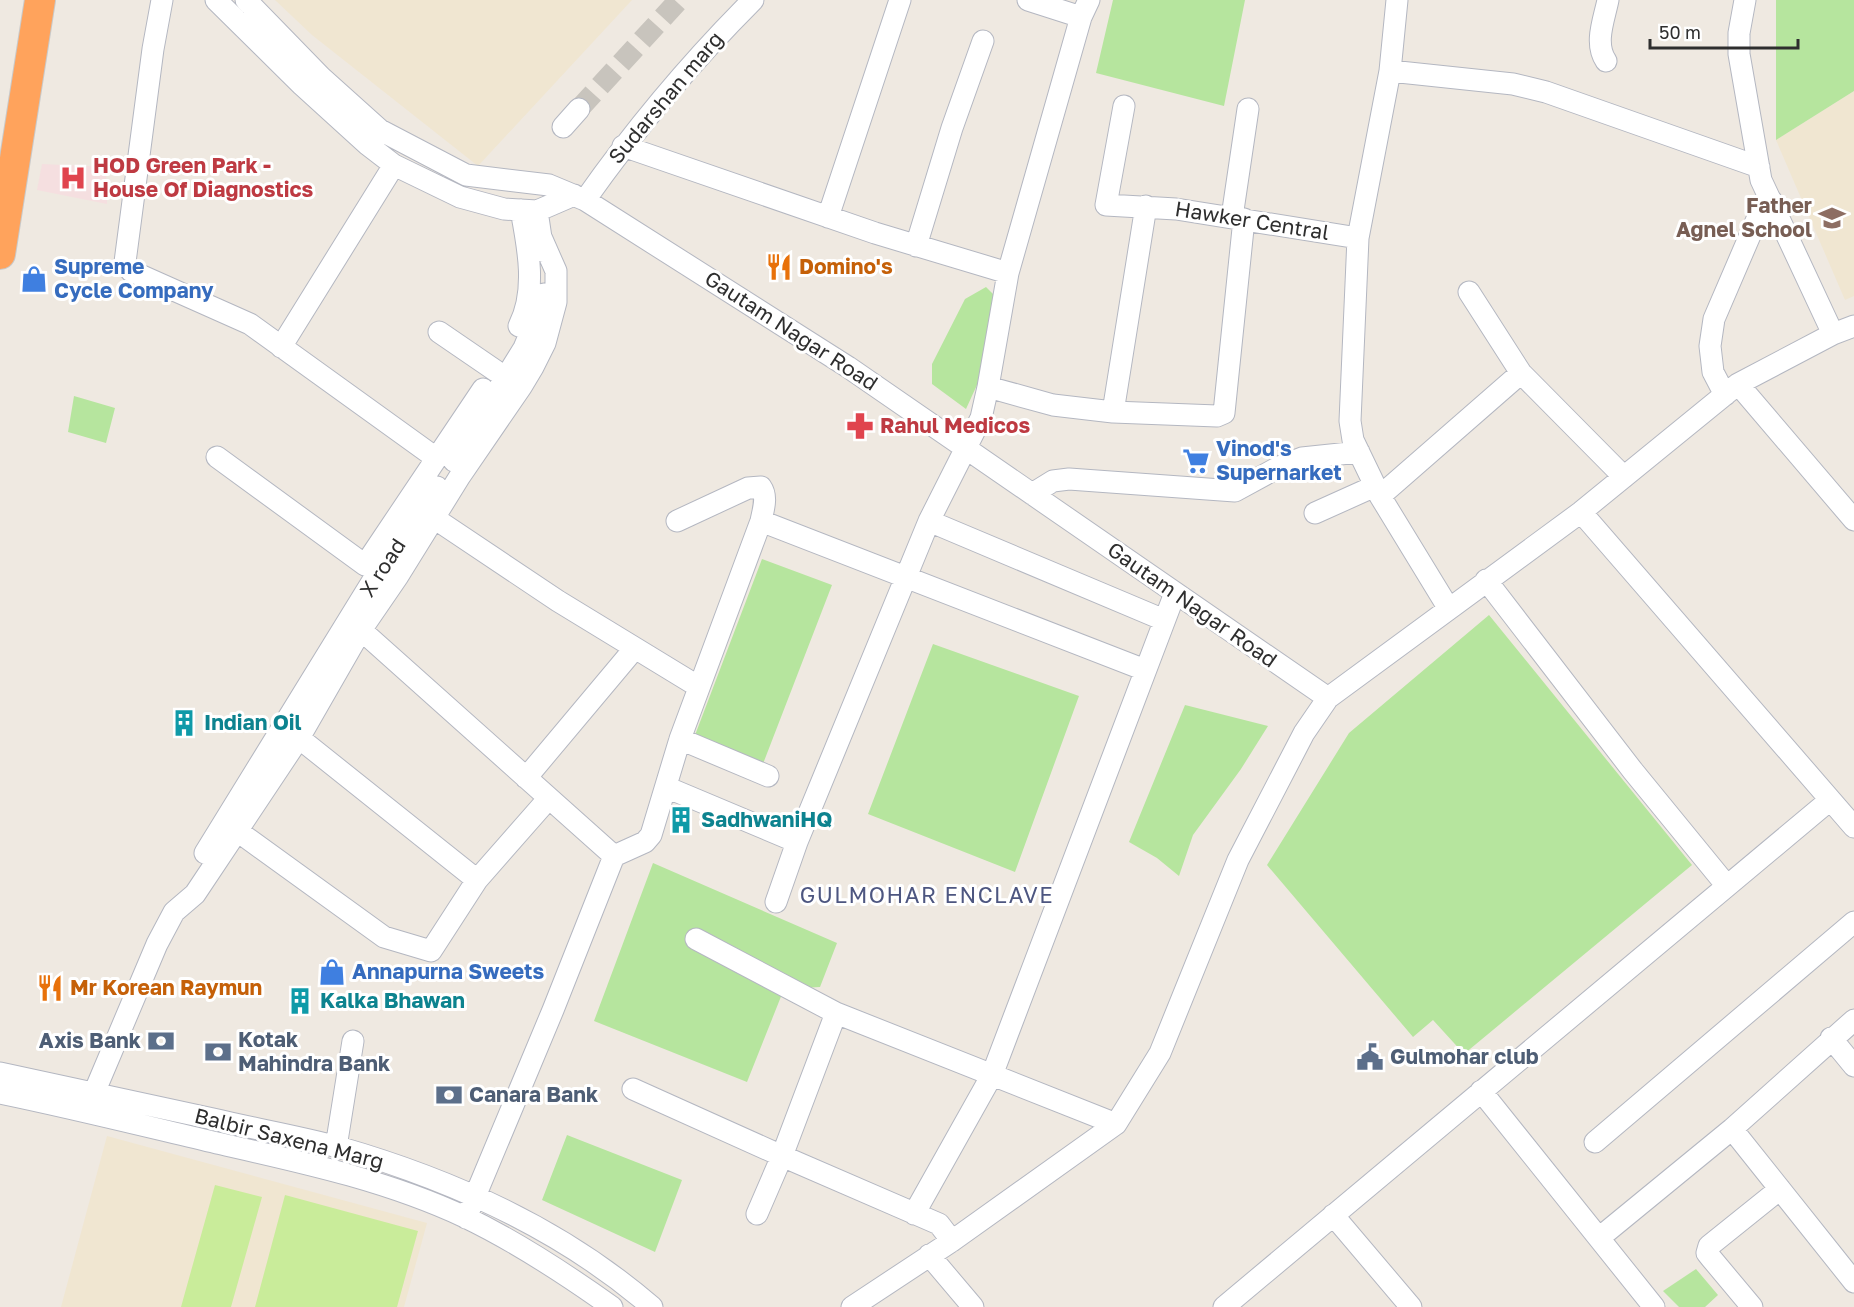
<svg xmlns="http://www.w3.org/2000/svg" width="1854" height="1307" viewBox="0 0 1854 1307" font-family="'Golos Text',sans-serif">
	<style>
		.education { fill: #f0e6d1 }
		.medical { fill: #f5dfe0 }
		.green { fill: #b6e59e }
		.pitch { fill: #c9ec9a }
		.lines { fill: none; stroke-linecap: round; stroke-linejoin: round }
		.minor-tunnel { stroke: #c8c4bd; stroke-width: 21; stroke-dasharray: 21 10; stroke-linecap: butt }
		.minor-casing { stroke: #b4b7c1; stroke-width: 23 }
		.highway-casing { stroke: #c9c9c9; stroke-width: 32 }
		.minor { stroke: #fff; stroke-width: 21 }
		.highway { stroke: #ffa35c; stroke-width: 30 }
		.labels { text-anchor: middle; stroke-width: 6; stroke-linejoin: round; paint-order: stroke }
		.street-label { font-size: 21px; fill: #2e2e2e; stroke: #fff }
		.health-label { font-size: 21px; font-weight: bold; fill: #be3a42; stroke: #fff; text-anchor: start }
		.education-label { font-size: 21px; font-weight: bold; fill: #785e54; stroke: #fff; text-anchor: end }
		.shop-label { font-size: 21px; font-weight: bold; fill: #366cbe; stroke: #fff; text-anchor: start }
		.food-label { font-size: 21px; font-weight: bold; fill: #c56008; stroke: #fff; text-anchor: start }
		.culture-label { font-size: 21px; font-weight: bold; fill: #0d838f; stroke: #fff; text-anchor: start }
		.service-label { font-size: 21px; font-weight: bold; fill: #4e5e75; stroke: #fff; text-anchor: start }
		.neighbourhood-label { font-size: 22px; letter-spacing: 1.5px; fill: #4d5680; stroke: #fff }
	</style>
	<rect width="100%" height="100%" fill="#efe9e1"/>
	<!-- education -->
	<path class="education" d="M275,0h357l-154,166 -166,-131z
		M1854,91v205l-9,4 -69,-160z
		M107,1136l320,87 -23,84h-343z"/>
	<!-- medical -->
	<path class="medical" d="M42,164l64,3 1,37 -70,-14z"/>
	<!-- green -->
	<path class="green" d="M1113,0h132l-21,106 -128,-33z
		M1776,0h78v91l-78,49z
		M986,287l21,21 -25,66 -16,35 -34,-25v-20l33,-65z
		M74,396l41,12 -9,35 -38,-11z
		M762,559l70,26 -71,184 -69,-26z
		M1489,615l203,250 -228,189 -31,-34 -20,17 -146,-172 82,-132z
		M933,644l146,52 -64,176 -147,-58z
		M1185,705l83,21 -27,43 -48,66 -14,41 -22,-18 -28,-16z
		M653,863l184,80 -17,44 -36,2 -37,93 -153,-61z
		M567,1135l115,45 -27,72 -113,-52z
		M1696,1269l22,26 -13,12h-26l-16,-16z"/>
	<!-- pitch -->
	<path class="pitch" d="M215,1185l47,12 -31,110h-50z
		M285,1195l133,36 -21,76h-142z"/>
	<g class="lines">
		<!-- minor-tunnel -->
		<path class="minor-tunnel" d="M579,109l100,-109"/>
		<defs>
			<path id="minor" d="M162,0l-9,49 -28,213 6,9 119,53 186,134
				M216,0l86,85 66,60 26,20 66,32 44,12 33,2 37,-16
				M246,0l75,77 59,53 86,45 83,10 36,15 263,167 480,331
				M1028,0l53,17
				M1397,0l-7,71 -32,167 -8,183 3,19 27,56 69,113
				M1745,0l-6,33v21l22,126 72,154
				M1606,61c-12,-18 -2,-41 2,-61
				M1390,71l123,13 33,8 213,75
				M1124,106l-18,99 70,4 182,29
				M563,127l16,-18
				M623,146l252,87 133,40 -20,114 -7,31 -52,103 -132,321 -21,60
				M585,200c50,-71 106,-138 168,-200
				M537,211l6,40
				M828,217l72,-217
				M1232,217l16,-108
				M916,246l36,-118 31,-87
				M1008,273l73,-256 8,-17
				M1469,292l52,81 103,104
				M519,326c18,-35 9,-79 2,-116
				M439,332l57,39
				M281,347l113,-182
				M1738,384l116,136
				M988,387l65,18 60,7 104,4 7,-3 20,-194
				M1725,395l-12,-23 -3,-26 4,-27 43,-100 14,-19
				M1113,412l33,-206
				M217,457l148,108 118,-176
				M454,461l70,-113 20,-48v-6
				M1032,494l21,-13 16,-2 166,12 44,-24 23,-9 57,-6
				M1380,496l141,-123
				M1581,512l273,315
				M1315,513l60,-27
				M434,518l124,83 141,86
				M761,521l384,149
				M929,521l235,99
				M1486,580l147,191 94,115
				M361,630l253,226
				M299,738l178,142
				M680,739l88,37
				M526,778l109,-130
				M666,787l131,55
				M236,830l148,107 47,14 46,-71 72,-82
				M205,853l170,-276 62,-90
				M696,939l140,74 280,111
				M1831,1038l23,28
				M0,1073c71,15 142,30 213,46 42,10 84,17 125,28 112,32 225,83 314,160
				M633,1089l149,67 157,68 13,17
				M1481,1091l173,216
				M0,1093c73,15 145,33 217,50 84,19 169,37 248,74 50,24 102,58 147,90
				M89,1111l5,-18 63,-149 17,-32 21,-18 104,-156 62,-108 37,-54 62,-100 61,-89 12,-20 12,-24 11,-41v-31l-15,-34
				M1732,1129l122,153
				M1595,1142l259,-220
				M336,1147l17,-106
				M757,1214l25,-58 54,-143
				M914,1214l78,-139 183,-482
				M1333,1215l78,92
				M466,1218l87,-208 61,-154 31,-14 6,-7 29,-96 81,-218c2,-11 7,-24 0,-34l-13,1 -71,33
				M1599,1238l133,-109 122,-109
				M929,1255l44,52
				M852,1307l100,-66 164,-117 44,-71 78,-193 66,-127 24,-35 253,-186 157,-128 95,-50 21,-8
				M1224,1307l606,-507
				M1752,1307l-41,-49 -4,-5 2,-7 71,-57"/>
			<path id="highway" d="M0,254l40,-254"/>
		</defs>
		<!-- minor casing -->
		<use href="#minor" class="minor-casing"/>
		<!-- highway casing -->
		<use href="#highway" class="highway-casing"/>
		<!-- minor -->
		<use href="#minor" class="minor"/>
		<!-- highway -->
		<use href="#highway" class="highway"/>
	</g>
	<!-- icons -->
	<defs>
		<symbol id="hospital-bare" viewBox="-9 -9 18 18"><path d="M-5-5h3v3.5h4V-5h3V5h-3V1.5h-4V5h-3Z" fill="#e0444e" stroke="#fff" stroke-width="2.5" paint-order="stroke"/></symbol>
		<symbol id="school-bare" viewBox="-9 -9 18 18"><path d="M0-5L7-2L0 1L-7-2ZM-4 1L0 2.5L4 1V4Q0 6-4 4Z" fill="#8d6e63" stroke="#fff" stroke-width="2.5" paint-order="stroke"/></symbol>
		<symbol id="restaurant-bare" viewBox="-9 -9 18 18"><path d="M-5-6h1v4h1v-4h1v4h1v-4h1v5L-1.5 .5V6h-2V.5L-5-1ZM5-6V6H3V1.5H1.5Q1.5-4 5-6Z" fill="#e8710a" stroke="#fff" stroke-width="2.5" paint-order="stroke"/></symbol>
		<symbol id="shop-bare" viewBox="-9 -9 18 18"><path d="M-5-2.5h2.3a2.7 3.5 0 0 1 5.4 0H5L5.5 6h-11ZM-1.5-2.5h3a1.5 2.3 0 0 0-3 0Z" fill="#3f7fe0" stroke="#fff" stroke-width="2.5" paint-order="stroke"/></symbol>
		<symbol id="pharmacy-bare" viewBox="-9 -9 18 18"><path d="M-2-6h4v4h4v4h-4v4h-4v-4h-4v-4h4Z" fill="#e0444e" stroke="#fff" stroke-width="2.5" paint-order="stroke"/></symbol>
		<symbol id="supermarket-bare" viewBox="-9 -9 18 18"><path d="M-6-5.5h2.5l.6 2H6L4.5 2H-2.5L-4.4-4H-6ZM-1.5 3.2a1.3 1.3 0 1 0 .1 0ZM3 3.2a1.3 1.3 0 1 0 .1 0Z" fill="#3f7fe0" stroke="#fff" stroke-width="2.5" paint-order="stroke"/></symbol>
		<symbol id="building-bare" viewBox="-9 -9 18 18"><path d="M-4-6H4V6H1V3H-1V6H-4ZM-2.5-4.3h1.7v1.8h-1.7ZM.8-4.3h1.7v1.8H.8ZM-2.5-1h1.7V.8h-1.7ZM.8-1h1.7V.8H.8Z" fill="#0f9aa8" stroke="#fff" stroke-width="2.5" paint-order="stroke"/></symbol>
		<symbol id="bank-bare" viewBox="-9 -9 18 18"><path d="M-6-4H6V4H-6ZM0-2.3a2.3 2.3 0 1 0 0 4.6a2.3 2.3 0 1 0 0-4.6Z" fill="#5c6f8a" stroke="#fff" stroke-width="2.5" paint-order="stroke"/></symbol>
		<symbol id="civic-bare" viewBox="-9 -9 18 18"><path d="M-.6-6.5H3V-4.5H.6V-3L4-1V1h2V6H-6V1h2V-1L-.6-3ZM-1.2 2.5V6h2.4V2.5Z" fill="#5c6f8a" stroke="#fff" stroke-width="2.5" paint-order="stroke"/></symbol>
	</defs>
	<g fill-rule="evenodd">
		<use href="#hospital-bare" x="54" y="159" width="38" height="38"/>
		<use href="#school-bare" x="1813" y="199" width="38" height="38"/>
		<use href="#restaurant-bare" x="760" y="248" width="38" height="38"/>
		<use href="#shop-bare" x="15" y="260" width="38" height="38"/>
		<use href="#pharmacy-bare" x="841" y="407" width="38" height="38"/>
		<use href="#supermarket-bare" x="1177" y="442" width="38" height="38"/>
		<use href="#building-bare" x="165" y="704" width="38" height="38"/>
		<use href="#building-bare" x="662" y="801" width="38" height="38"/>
		<use href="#shop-bare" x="313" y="953" width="38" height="38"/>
		<use href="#restaurant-bare" x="31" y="969" width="38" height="38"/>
		<use href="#building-bare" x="281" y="982" width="38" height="38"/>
		<use href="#bank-bare" x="142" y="1022" width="38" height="38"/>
		<use href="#bank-bare" x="199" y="1033" width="38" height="38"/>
		<use href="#civic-bare" x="1351" y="1038" width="38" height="38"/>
		<use href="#bank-bare" x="430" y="1076" width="38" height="38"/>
	</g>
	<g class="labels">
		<!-- street labels -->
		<g class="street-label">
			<text transform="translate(666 98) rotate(-50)" y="7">Sudarshan marg</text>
			<text transform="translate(1252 221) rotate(9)" y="7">Hawker Central</text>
			<text transform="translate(791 331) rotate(33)" y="7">Gautam Nagar Road</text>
			<text transform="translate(383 568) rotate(-57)" y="7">X road</text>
			<text transform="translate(1192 605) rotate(35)" y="7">Gautam Nagar Road</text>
			<text transform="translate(289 1139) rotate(14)" y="7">Balbir Saxena Marg</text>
		</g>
		<!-- health labels -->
		<g class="health-label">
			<text x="93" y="173">HOD Green Park -<tspan x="93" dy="24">House Of Diagnostics</tspan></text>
			<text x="880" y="433">Rahul Medicos</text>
		</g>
		<!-- education labels -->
		<g class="education-label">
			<text x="1812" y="213">Father<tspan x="1812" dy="24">Agnel School</tspan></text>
		</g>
		<!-- shop labels -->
		<g class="shop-label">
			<text x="54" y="274">Supreme<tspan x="54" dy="24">Cycle Company</tspan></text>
			<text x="1216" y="456">Vinod's<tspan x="1216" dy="24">Supernarket</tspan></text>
			<text x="352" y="979">Annapurna Sweets</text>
		</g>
		<!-- food labels -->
		<g class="food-label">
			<text x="799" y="274">Domino's</text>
			<text x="70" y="995">Mr Korean Raymun</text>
		</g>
		<!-- culture labels -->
		<g class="culture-label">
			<text x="204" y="730">Indian Oil</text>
			<text x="701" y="827">SadhwaniHQ</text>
			<text x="320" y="1008">Kalka Bhawan</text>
		</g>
		<!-- service labels -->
		<g class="service-label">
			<text x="238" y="1047">Kotak<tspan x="238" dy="24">Mahindra Bank</tspan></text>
			<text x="141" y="1048" text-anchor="end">Axis Bank</text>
			<text x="1390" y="1064">Gulmohar club</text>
			<text x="469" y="1102">Canara Bank</text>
		</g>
		<!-- neighbourhood labels -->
		<g class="neighbourhood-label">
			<text x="927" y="903">GULMOHAR ENCLAVE</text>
		</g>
	</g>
	<!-- scale -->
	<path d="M1650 39v9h148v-9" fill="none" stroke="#2e2e2e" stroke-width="3"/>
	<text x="1659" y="39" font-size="18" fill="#2e2e2e" stroke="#ffffff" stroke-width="4.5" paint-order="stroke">50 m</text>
</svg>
